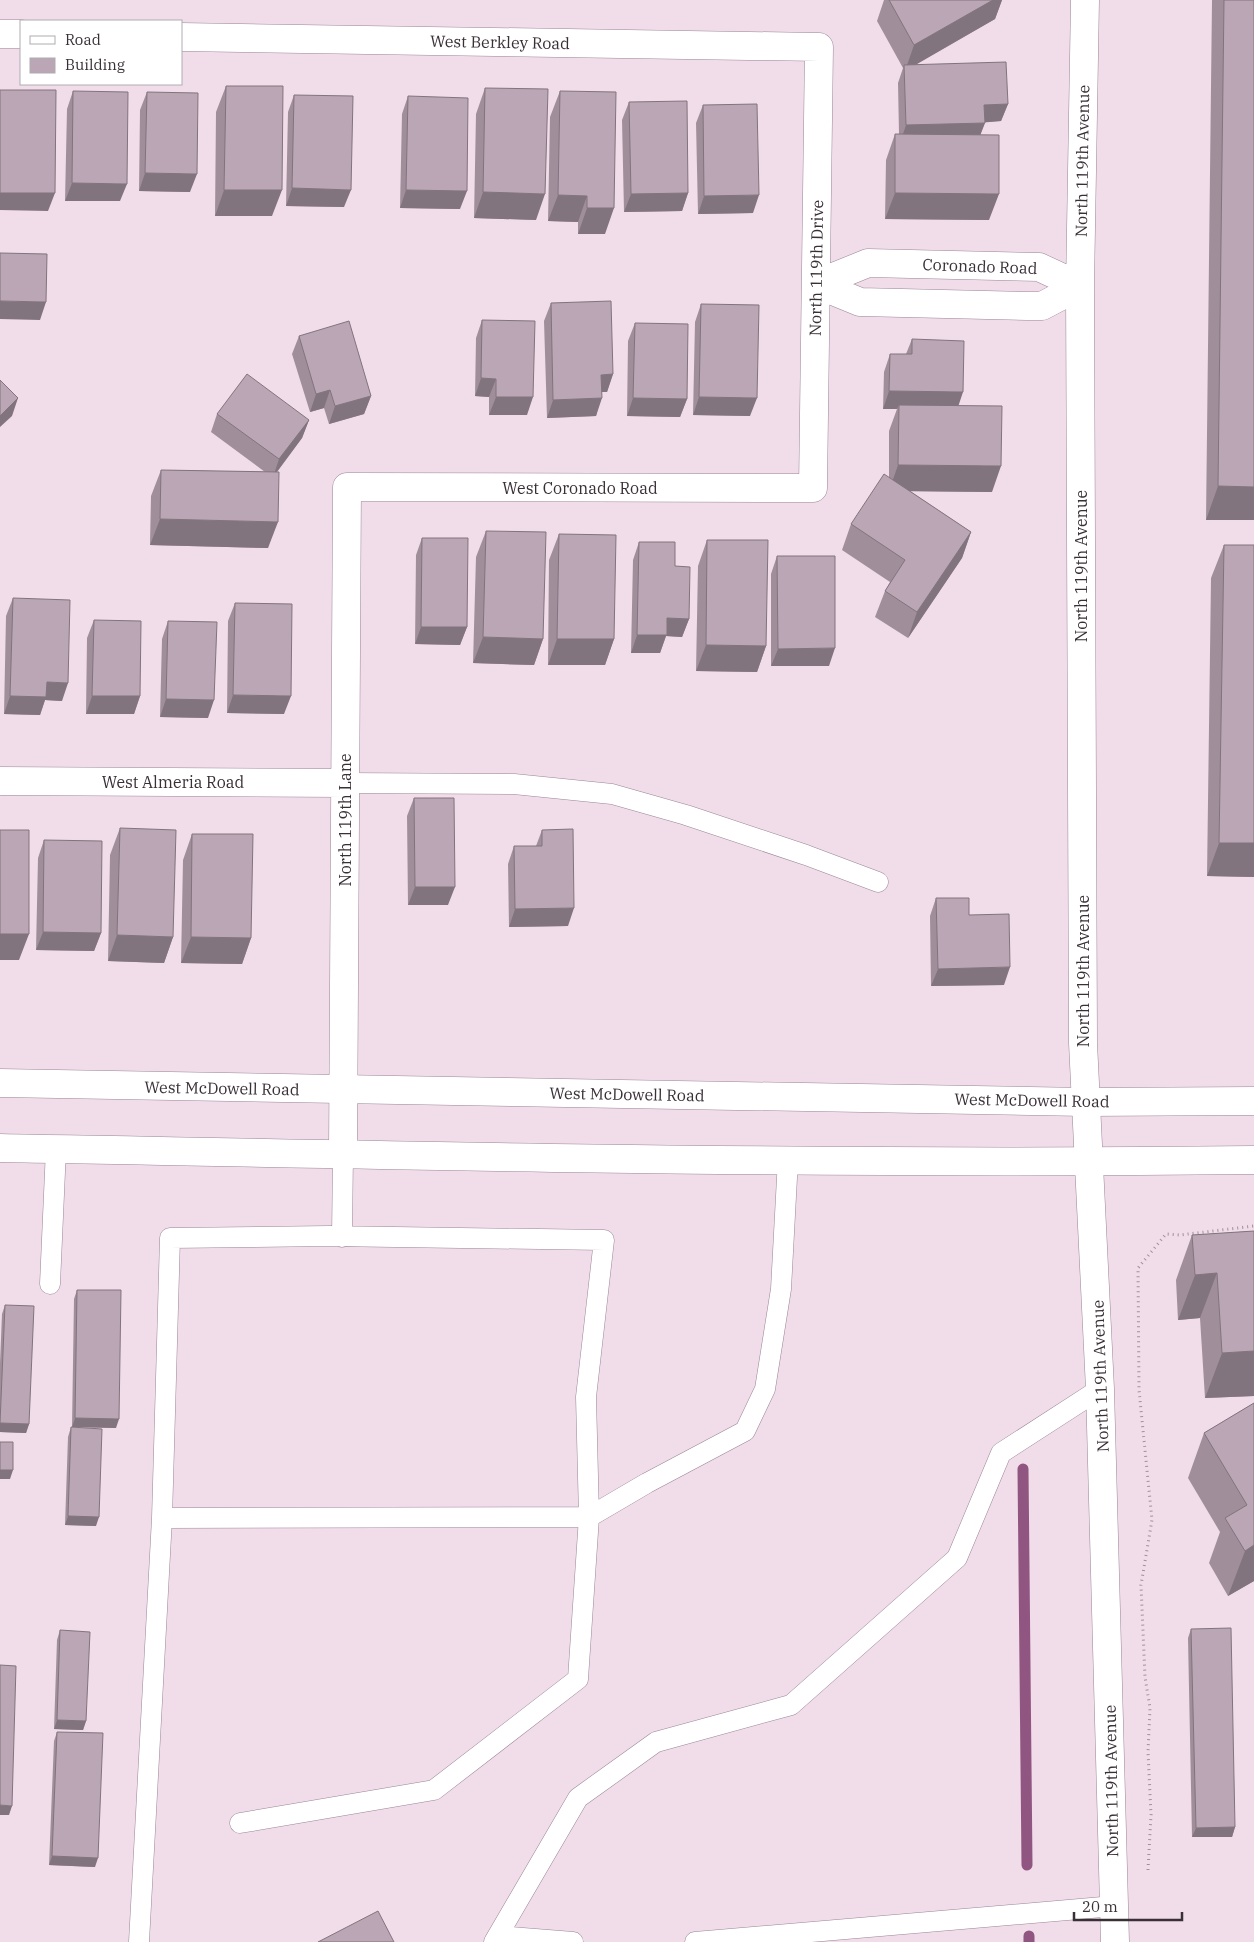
<svg xmlns="http://www.w3.org/2000/svg" width="1254" height="1942" viewBox="0 0 1254 1942" font-family="'IBM Plex Serif',serif">
	<style>
		.lines { fill: none; stroke-linecap: round; stroke-linejoin: round }
		.stream { stroke: #905581; stroke-width: 11 }
		.lane-casing { stroke: #9a8694; stroke-width: 21 }
		.street-casing { stroke: #9a8694; stroke-width: 29 }
		.primary-casing { stroke: #9a8694; stroke-width: 29 }
		.path { stroke: #9f909a; stroke-width: 3; stroke-dasharray: 1 4; stroke-linecap: butt }
		.lane { stroke: #fff; stroke-width: 20 }
		.street { stroke: #fff; stroke-width: 28 }
		.primary { stroke: #fff; stroke-width: 28 }
		.wall { fill: #a08f9b }
		.shaded-wall { fill: #82747e }
		.building { fill: #baa6b4; stroke: #82747e }
		.labels { text-anchor: middle; stroke-width: 4; stroke-linejoin: round; paint-order: stroke }
		.street-label { font-size: 16px; fill: #393036; stroke: #fff }
	</style>
	<rect width="100%" height="100%" fill="#f1dcea"/>
	<g class="lines">
		<!-- stream -->
		<path class="stream" d="M1023,1469l4,396
			M1029,1936v6"/>
		<defs>
			<path id="lane" d="M345,783l169,1 98,10 74,21 120,40 72,27
				M342,1237l1,-84
				M50,1284l6,-135
				M162,1518l427,-1 58,-34 98,-52 20,-42 16,-100 7,-130
				M498,1936l75,6
				M139,1942l23,-424 8,-280 159,-2 275,4 -18,157 3,120 -11,162 -144,111 -194,33
				M494,1942l84,-144 78,-56 135,-37 166,-147 44,-105 99,-64
				M695,1942l419,-36"/>
			<path id="street" d="M1085,0l-5,286 3,757 17,346 15,553
				M0,34h21
				M181,37l638,10 -6,441 -466,-1 -4,666
				M816,284l44,18 167,4h15l38,-20
				M816,284l52,-21 171,4 41,19
				M0,781l345,2"/>
			<path id="primary" d="M0,1083l1085,19 169,-1
				M0,1148c418,8 836,17 1254,12"/>
		</defs>
		<!-- lane casing -->
		<use href="#lane" class="lane-casing"/>
		<!-- street casing -->
		<use href="#street" class="street-casing"/>
		<!-- primary casing -->
		<use href="#primary" class="primary-casing"/>
		<!-- path -->
		<path class="path" d="M1148,1870l3,-55 -3,-63 2,-44 -5,-31 -4,-92 11,-65 -13,-130 -1,-122 28,-34 14,1 74,-9"/>
		<!-- lane -->
		<use href="#lane" class="lane"/>
		<!-- street -->
		<use href="#street" class="street"/>
		<!-- primary -->
		<use href="#primary" class="primary"/>
	</g>
	<!-- wall -->
	<path class="wall" d="M884,0h118l-7,19 -79,45 92,40 -7,17 -16,1 -5,13 9,85 -104,-1 1,-59 9,-26h4l-1,-51 5,-15 -26,-47z
		M1212,0h42v520h-48z
		M226,86l46,130h-57l1,-104z
		M485,88l51,132 -62,-2 2,-104z
		M73,91l47,110h-55l2,-92z
		M560,91l45,143h-27v-12l-30,-1 2,-104z
		M147,92l43,100 -51,-1 1,-81z
		M294,95l50,112 -58,-1 2,-94z
		M408,96l52,113 -60,-1 2,-94z
		M629,102l59,91 -6,18 -58,1 -2,-92z
		M703,105l50,108 -55,1 -2,-91z
		M551,303l62,71 -6,18h-5l-6,24 -49,2 -3,-97z
		M701,304l49,112 -57,-1 2,-93z
		M482,320l45,95h-38v-18l-14,-1 1,-58z
		M635,323l52,76 -7,18 -53,-1 1,-75z
		M299,336l72,60 -7,18 -35,10 -5,-16 -14,4 -18,-58z
		M912,339l46,67 34,86 -82,-1 61,41 -9,26 -54,80 -33,-21 10,-26 5,-9 -48,-32 9,-26 38,-47v-46l8,-22h-14l1,-37 6,-18h16z
		M217,414l92,6 -7,18 -25,34 -9,76 -118,-3 1,-49 10,-26 104,2 -54,-40z
		M486,531l57,108 -9,26 -61,-2 3,-106z
		M559,534l55,105 -9,26h-57l1,-105z
		M422,538l45,89 -7,18 -45,-1 1,-89z
		M707,540l59,106 -9,26 -61,-1 2,-105z
		M639,542l36,24 14,53 -7,18 -16,-1 -6,17h-29l2,-93z
		M1224,545l30,332 -47,-1 4,-298z
		M777,556l52,110h-58v-92z
		M13,598l49,103 -17,-1 -5,15 -36,-1 2,-98z
		M235,603l49,111 -57,-1 1,-92z
		M94,620l46,76 -6,18h-48l1,-76z
		M168,621l40,97 -48,-1 2,-78z
		M414,798l34,107h-40l-1,-89z
		M120,828l53,109 -9,26 -56,-2 2,-106z
		M542,830l26,96 -59,1 -1,-63 6,-18h22z
		M192,834l59,104 -9,26 -61,-1 2,-103z
		M44,840l57,93 -7,18 -58,-1 2,-92z
		M936,898l33,17 35,70 -73,1 -1,-70z
		M1254,1231v165l-49,2 -5,-80 -22,2 -2,-40 16,-45z
		M77,1290l39,138 -44,-1 2,-128z
		M5,1305l24,119 -3,9 -26,-1v-69l2,-49z
		M1254,1403v178l-26,15 -19,-33 11,-31 -32,-54 16,-45z
		M71,1427l25,99 -31,-1 3,-88z
		M1191,1629l44,198 -3,10h-40l-4,-199z
		M60,1630l26,91 -3,9 -29,-1 3,-89z
		M57,1732l38,135 -46,-2 5,-124z"/>
	<!-- shaded-wall -->
	<path class="shaded-wall" d="M993,0h9l-7,19 -90,52 9,-26z
		M1008,104l-7,17 -23,2 6,-18z
		M985,123l-7,18 -78,2 6,-18z
		M145,173l52,1 -7,18 -51,-1z
		M72,183l55,1 -7,17h-55z
		M292,188l59,2 -7,17 -58,-1z
		M224,190h58l-10,26h-57z
		M406,190l61,1 -7,18 -60,-1z
		M483,192l62,2 -9,26 -62,-2z
		M0,193h55l-7,18 -48,-1z
		M688,193l-6,18 -58,1 7,-18z
		M895,193l104,1 -10,26 -104,-1z
		M558,195l29,1 -9,26 -30,-1z
		M759,195l-6,18 -55,1 6,-18z
		M587,208h27l-9,26h-27z
		M0,301l46,1 -6,18 -40,-1z
		M613,374l-6,18h-12l6,-17z
		M481,378l15,1 -7,18 -14,-1z
		M330,390l-6,18 -14,4 6,-18z
		M889,391l74,1 -6,18 -58,-5 -2,4h-14z
		M371,396l-7,18 -35,10 6,-18z
		M496,397h37l-6,18h-38z
		M699,397l58,1 -7,18 -57,-1z
		M18,398l-6,18 -12,11v-11z
		M602,398l-6,18 -49,2 6,-18z
		M633,398l54,1 -7,18 -53,-1z
		M309,420l-7,18 -29,39 6,-18z
		M898,465l103,1 -9,26 -103,-1z
		M1218,486l36,1v33h-48z
		M160,519l118,3 -10,26 -118,-3z
		M971,532l-9,26 -54,80 9,-26z
		M667,618l22,1 -7,18 -16,-1 -6,17h-29l6,-18z
		M421,627h46l-7,18 -45,-1z
		M483,637l60,2 -9,26 -61,-2z
		M557,639h57l-9,26h-57z
		M706,645l60,1 -9,26 -61,-1z
		M835,648l-6,18h-58l7,-17z
		M47,682l21,1 -6,18 -17,-1 -5,15 -36,-1 6,-18z
		M233,695l58,1 -7,18 -57,-1z
		M92,696h48l-6,18h-48z
		M166,699l48,1 -6,18 -48,-1z
		M1219,843h35v34l-47,-1z
		M415,887h40l-7,18h-40z
		M574,908l-6,18 -59,1 6,-18z
		M43,932l58,1 -7,18 -58,-1z
		M0,934h29l-10,26h-19z
		M117,935l56,2 -9,26 -56,-2z
		M191,937l60,1 -9,26 -61,-1z
		M1010,967l-6,18 -73,1 7,-17z
		M1217,1273l-17,45 -22,2 17,-45z
		M1254,1351v45l-49,2 17,-45z
		M75,1418l44,1 -3,9 -44,-1z
		M0,1423l29,1 -3,9 -26,-1z
		M0,1470h13l-3,9h-10z
		M68,1516l31,1 -3,9 -31,-1z
		M1254,1545v36l-26,15 17,-45z
		M57,1720l29,1 -3,9 -29,-1z
		M0,1805l12,1 -3,9h-9z
		M1235,1827l-3,10h-40l4,-9z
		M52,1856l46,2 -3,9 -46,-2z"/>
	<!-- building -->
	<path class="building" d="M889,0h104l-79,45z
		M1224,0h30v487l-36,-1z
		M1006,62l2,42 -24,1 1,18 -79,2 -2,-60z
		M226,86h57l-1,104h-58z
		M485,88l63,1 -3,105 -62,-2z
		M0,90h56l-1,103h-55z
		M73,91l55,1 -1,92 -55,-1z
		M560,91l56,1 -2,116h-27v-12l-29,-1z
		M147,92l51,1 -1,81 -52,-1z
		M294,95l59,1 -2,94 -59,-2z
		M408,96l60,2 -1,93 -61,-1z
		M687,101l1,92 -57,1 -2,-92z
		M757,104l2,91 -55,1 -1,-91z
		M895,134l104,1v59l-104,-1z
		M0,253l47,1 -1,48 -46,-1z
		M611,301l2,73 -12,1 1,23 -49,2 -2,-97z
		M701,304l58,1 -2,93 -58,-1z
		M482,320l53,1 -2,76h-37v-18l-15,-1z
		M349,321l22,75 -36,10 -5,-16 -14,4 -17,-58z
		M635,323l53,1 -1,75 -54,-1z
		M912,339l52,2 -1,51 -74,-1 1,-37h22z
		M247,374l62,46 -30,39 -62,-45z
		M0,380l18,18 -18,18z
		M899,405l103,1 -1,60 -103,-1z
		M161,470l118,2 -1,50 -118,-3z
		M884,474l87,58 -54,80 -32,-21 20,-31 -54,-36z
		M486,531l60,1 -3,107 -60,-2z
		M559,534l57,1 -2,104h-57z
		M422,538h46l-1,89h-46z
		M707,540h61l-2,106 -60,-1z
		M639,542h36v24l15,1 -1,52 -22,-1v17h-30z
		M1224,545h30v298h-35z
		M777,556h58v92l-57,1z
		M13,598l57,2 -2,83 -21,-1 -1,15 -36,-1z
		M235,603l57,1 -1,92 -58,-1z
		M94,620l47,1 -1,75h-48z
		M168,621l49,1 -3,78 -48,-1z
		M414,798h40l1,89h-40z
		M120,828l56,2 -3,107 -56,-2z
		M573,829l1,79 -59,1 -1,-63h28v-16z
		M0,830h29v104h-29z
		M192,834h61l-2,104 -60,-1z
		M44,840l58,1 -1,92 -58,-1z
		M936,898h33v17l40,-1 1,53 -72,2z
		M1254,1231v120l-32,2 -5,-80 -22,2 -3,-40z
		M77,1290h44l-2,129 -44,-1z
		M5,1305l29,1 -5,118 -29,-1z
		M1254,1403v142l-9,6 -20,-33 22,-13 -43,-72z
		M71,1427l31,2 -3,88 -31,-1z
		M0,1442h13v28h-13z
		M1231,1628l4,199 -39,1 -5,-199z
		M60,1630l30,2 -4,89 -29,-1z
		M0,1665l16,1 -4,140 -12,-1z
		M57,1732l46,1 -5,125 -46,-2z
		M378,1911l16,31h-76z"/>
	<g class="labels">
		<!-- street labels -->
		<g class="street-label">
			<text transform="translate(500 42) rotate(1)" y="6">West Berkley Road</text>
			<text transform="translate(1082 161) rotate(-89)" y="6">North 119th Avenue</text>
			<text transform="translate(980 266) rotate(2)" y="6">Coronado Road</text>
			<text transform="translate(816 268) rotate(-89)" y="6">North 119th Drive</text>
			<text x="580" y="494">West Coronado Road</text>
			<text transform="translate(1081 566) rotate(-90)" y="6">North 119th Avenue</text>
			<text x="173" y="788">West Almeria Road</text>
			<text transform="translate(345 820) rotate(-90)" y="6">North 119th Lane</text>
			<text transform="translate(1083 971) rotate(-90)" y="6">North 119th Avenue</text>
			<text transform="translate(222 1088) rotate(1)" y="6">West McDowell Road</text>
			<text transform="translate(627 1094) rotate(1)" y="6">West McDowell Road</text>
			<text transform="translate(1032 1100) rotate(1)" y="6">West McDowell Road</text>
			<text transform="translate(1100 1376) rotate(-92)" y="6">North 119th Avenue</text>
			<text transform="translate(1111 1781) rotate(-91)" y="6">North 119th Avenue</text>
		</g>
	</g>
	<!-- legend -->
	<rect x="20" y="20" width="162" height="65" fill="#ffffff" stroke="#b0acaf"/>
	<rect x="30" y="36" width="25" height="8" fill="#ffffff" stroke="#b0acaf"/>
	<text x="65" y="45" font-size="15" fill="#393036">Road</text>
	<rect x="30" y="58" width="25" height="15" fill="#baa6b4" stroke="#b0acaf"/>
	<text x="65" y="70" font-size="15" fill="#393036">Building</text>
	<!-- scale -->
	<path d="M1074 1912v8h108v-8" fill="none" stroke="#393036" stroke-width="2.5"/>
	<text x="1082" y="1912" font-size="15" fill="#393036" stroke="#ffffff" stroke-width="4" paint-order="stroke">20 m</text>
</svg>
